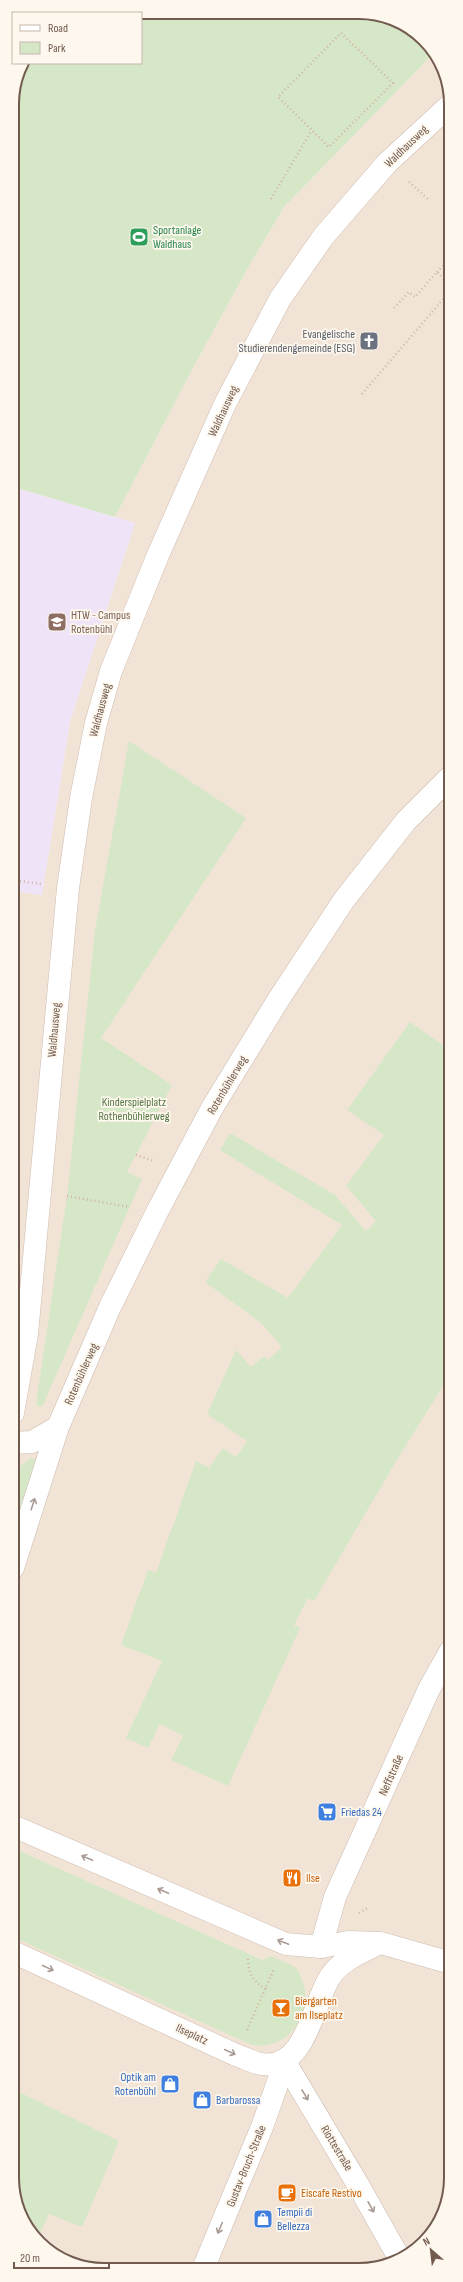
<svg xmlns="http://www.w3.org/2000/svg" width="463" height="2282" viewBox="0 0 463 2282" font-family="'Sofia Sans Condensed',sans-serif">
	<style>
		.residential { fill: #f1e4d6 }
		.education { fill: #efe4f7 }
		.green { fill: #d5e7c7 }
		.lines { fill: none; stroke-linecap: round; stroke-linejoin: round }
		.street-casing { stroke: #cbbaae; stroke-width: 23 }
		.secondary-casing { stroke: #d0bcaf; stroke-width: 23 }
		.path { stroke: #d2b5a4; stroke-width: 2.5; stroke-dasharray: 1 3; stroke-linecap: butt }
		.street { stroke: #fff; stroke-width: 22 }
		.secondary { stroke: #fff; stroke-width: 22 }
		.oneway { stroke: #aa9c95 }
		.labels { text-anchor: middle; stroke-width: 3.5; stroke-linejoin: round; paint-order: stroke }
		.street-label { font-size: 12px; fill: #725a4e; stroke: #fdf7ed }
		.leisure-label { font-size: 12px; fill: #27864d; stroke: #fdf7ed; text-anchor: start }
		.worship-label { font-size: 12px; fill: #5b616d; stroke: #fdf7ed; text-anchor: end }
		.education-label { font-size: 12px; fill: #785e54; stroke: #fdf7ed; text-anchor: start }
		.park-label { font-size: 12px; fill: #567747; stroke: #fdf7ed }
		.shop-label { font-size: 12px; fill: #366cbe; stroke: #fdf7ed; text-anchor: start }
		.food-label { font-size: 12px; fill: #c56008; stroke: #fdf7ed; text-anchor: start }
		.rim { fill: none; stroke: #725a4e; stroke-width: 2 }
	</style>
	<rect width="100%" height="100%" fill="#faf2e7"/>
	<!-- residential -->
	<path class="residential" d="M433,54l17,38 1,2092 -7,29 -20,30 -53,26 -285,-1 -51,-29 -22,-49 -1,-1299 30,4 28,-173 65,-199 -20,-6 79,-151 55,-100 35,-59z"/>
	<!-- education -->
	<path class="education" d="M17,488l118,35 -65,199 -28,173 -30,-4v-400z"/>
	<!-- green -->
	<path class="green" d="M104,12l273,2 51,29 5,11 -149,153 -35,59 -55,100 -79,151 -98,-29 -5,3v-393l10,-35h119v-50h-42z
		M129,741l117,77 -145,220 71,47 -45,87 15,7 -99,226 -4,2 -3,-4 31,-207 28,-265z
		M410,1022l34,24 6,-8 1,335 -53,85 -84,143 -6,-3 -14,27 6,3 -72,158 -57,-26 12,-24 -23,-12 -12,24 -22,-10 36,-77 -41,-16 27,-75 8,3 40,-112 13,7 14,-20 13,9 11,-16 -40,-27 29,-64 15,17 13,-11 4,4 14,-13 -21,-24 -56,-41 16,-23 67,39 54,-73 -122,-75 10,-17 105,62 31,36 10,-10 -30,-35 38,-51 -37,-25z
		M31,1458l5,2 -23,76v-28l5,-40z
		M13,1848l249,112 9,-4c8,4 19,7 25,12 4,4 6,12 8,17 8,32 -18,66 -52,60l-239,-108z
		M13,2089l106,52 -37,86 -33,-13 -12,26 -2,-1 -22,-49z"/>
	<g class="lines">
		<defs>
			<path id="street" d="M13,1443l19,-1 26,-15
				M13,1568l45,-141 52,-120 47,-95 55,-104 68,-111 64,-97 62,-79 44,-44
				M321,1947l14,-50 94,-208 22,-39
				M285,2062l72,121 41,73
				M203,2269l59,-142 23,-65"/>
			<path id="secondary" d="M13,1413l14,-79 41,-446 13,-90 15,-75 15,-52 47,-116 67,-151 55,-105 43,-62 64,-74 63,-58
				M13,1826l273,118 35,3 27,-5 33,1 70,20
				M13,1952l223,103c9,3 18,8 26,9 44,7 51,-61 68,-87 11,-17 32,-25 48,-33"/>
		</defs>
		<!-- street casing -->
		<use href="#street" class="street-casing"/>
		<!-- secondary casing -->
		<use href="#secondary" class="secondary-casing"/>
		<!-- path -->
		<path class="path" d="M341,33l52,50 -64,64 -51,-50z
			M409,182l20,18
			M271,199l41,-69
			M437,272l13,-13
			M394,308l15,-16 6,5 22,-25 13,13
			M362,394l88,-103
			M12,880l30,4
			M136,1155l18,6
			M67,1196l62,11
			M359,1913l10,-6
			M248,1959c0,14 5,23 18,30
			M247,2030l27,-61"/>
		<!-- street -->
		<use href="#street" class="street"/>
		<!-- secondary -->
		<use href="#secondary" class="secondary"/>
	</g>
	<!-- one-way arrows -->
	<defs><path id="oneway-shaft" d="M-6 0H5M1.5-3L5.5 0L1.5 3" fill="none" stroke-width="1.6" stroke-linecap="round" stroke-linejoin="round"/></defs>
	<g class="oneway">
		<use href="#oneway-shaft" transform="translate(33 1504) rotate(-72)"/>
		<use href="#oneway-shaft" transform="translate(87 1858) rotate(-157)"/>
		<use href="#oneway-shaft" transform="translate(163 1891) rotate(-157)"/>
		<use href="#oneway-shaft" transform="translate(283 1942) rotate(-159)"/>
		<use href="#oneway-shaft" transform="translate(48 1968) rotate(25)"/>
		<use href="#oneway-shaft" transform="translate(230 2052) rotate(25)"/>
		<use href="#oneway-shaft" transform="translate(305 2095) rotate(59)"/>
		<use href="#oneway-shaft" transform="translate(371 2207) rotate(61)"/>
		<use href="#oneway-shaft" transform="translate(220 2228) rotate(113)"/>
	</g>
	<!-- icons -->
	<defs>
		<symbol id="stadium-square" viewBox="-11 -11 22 22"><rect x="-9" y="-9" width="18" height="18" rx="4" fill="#2e9e5b" stroke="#fdf7ed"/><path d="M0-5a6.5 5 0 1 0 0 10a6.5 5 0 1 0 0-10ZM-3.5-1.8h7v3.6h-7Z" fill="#fff"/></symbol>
		<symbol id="church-square" viewBox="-11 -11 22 22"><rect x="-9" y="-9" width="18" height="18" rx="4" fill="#6b7280" stroke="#fdf7ed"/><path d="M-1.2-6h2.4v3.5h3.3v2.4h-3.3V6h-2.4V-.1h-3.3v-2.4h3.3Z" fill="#fff"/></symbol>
		<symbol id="university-square" viewBox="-11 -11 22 22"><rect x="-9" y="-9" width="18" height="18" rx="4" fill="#8d6e63" stroke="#fdf7ed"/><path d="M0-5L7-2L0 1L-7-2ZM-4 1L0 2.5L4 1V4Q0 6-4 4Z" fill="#fff"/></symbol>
		<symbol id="supermarket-square" viewBox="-11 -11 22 22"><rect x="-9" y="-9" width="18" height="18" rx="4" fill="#3f7fe0" stroke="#fdf7ed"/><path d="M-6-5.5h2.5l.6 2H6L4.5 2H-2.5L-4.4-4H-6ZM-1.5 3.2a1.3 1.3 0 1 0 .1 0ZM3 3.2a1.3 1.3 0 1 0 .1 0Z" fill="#fff"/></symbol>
		<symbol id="restaurant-square" viewBox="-11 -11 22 22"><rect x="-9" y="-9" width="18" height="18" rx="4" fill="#e8710a" stroke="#fdf7ed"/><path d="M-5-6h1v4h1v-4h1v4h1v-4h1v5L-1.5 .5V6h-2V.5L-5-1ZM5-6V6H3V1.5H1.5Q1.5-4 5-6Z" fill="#fff"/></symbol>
		<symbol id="bar-square" viewBox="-11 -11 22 22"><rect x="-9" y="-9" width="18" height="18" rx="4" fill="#e8710a" stroke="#fdf7ed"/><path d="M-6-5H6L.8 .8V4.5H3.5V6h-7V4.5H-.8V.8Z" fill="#fff"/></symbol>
		<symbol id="shop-square" viewBox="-11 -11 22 22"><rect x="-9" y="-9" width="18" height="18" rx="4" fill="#3f7fe0" stroke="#fdf7ed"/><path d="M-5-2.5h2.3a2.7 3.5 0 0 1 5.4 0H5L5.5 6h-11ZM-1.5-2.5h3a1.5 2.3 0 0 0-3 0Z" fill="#fff"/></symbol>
		<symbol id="cafe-square" viewBox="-11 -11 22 22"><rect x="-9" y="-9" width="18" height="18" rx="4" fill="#e8710a" stroke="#fdf7ed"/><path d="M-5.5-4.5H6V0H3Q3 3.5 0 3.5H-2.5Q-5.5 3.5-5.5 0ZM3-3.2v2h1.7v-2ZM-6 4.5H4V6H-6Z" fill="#fff"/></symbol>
	</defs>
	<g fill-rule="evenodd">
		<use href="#stadium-square" x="128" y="226" width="22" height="22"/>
		<use href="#church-square" x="358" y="330" width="22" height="22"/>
		<use href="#university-square" x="46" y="611" width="22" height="22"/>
		<use href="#supermarket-square" x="316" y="1801" width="22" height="22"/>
		<use href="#restaurant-square" x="281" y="1867" width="22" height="22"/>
		<use href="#bar-square" x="270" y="1997" width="22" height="22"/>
		<use href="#shop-square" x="159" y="2073" width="22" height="22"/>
		<use href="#shop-square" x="191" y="2089" width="22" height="22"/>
		<use href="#cafe-square" x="276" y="2182" width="22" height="22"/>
		<use href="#shop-square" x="252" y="2208" width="22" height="22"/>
	</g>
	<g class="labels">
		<!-- street labels -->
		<g class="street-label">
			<text transform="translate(406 146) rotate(-44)" y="4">Waldhausweg</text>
			<text transform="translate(223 411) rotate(-65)" y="4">Waldhausweg</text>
			<text transform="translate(100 710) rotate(-75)" y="4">Waldhausweg</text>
			<text transform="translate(54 1030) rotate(-85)" y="4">Waldhausweg</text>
			<text transform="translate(227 1085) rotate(-59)" y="4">Rotenbühlerweg</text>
			<text transform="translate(81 1374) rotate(-66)" y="4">Rotenbühlerweg</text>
			<text transform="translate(391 1775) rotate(-66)" y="4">Neffstraße</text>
			<text transform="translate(192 2034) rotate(25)" y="4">Ilseplatz</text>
			<text transform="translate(337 2148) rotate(59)" y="4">Riottestraße</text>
			<text transform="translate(246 2166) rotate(-68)" y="4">Gustav-Bruch-Straße</text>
		</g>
		<!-- leisure labels -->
		<g class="leisure-label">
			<text x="153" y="234">Sportanlage<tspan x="153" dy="14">Waldhaus</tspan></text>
		</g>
		<!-- worship labels -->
		<g class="worship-label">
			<text x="355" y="338">Evangelische<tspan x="355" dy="14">Studierendengemeinde (ESG)</tspan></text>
		</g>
		<!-- education labels -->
		<g class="education-label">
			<text x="71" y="619">HTW - Campus<tspan x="71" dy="14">Rotenbühl</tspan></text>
		</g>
		<!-- park labels -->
		<g class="park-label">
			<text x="134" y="1106">Kinderspielplatz<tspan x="134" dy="14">Rothenbühlerweg</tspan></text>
		</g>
		<!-- shop labels -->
		<g class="shop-label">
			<text x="341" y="1816">Friedas 24</text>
			<text x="156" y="2081" text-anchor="end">Optik am<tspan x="156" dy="14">Rotenbühl</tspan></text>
			<text x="216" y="2104">Barbarossa</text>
			<text x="277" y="2216">Tempii di<tspan x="277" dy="14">Bellezza</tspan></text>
		</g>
		<!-- food labels -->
		<g class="food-label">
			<text x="306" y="1882">Ilse</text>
			<text x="295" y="2005">Biergarten<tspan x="295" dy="14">am Ilseplatz</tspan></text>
			<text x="301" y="2197">Eiscafe Restivo</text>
		</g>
	</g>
	<!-- crop -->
	<path d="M0 0H463V2282H0ZM104 19H359A85 85 0 0 1 444 104V2178A85 85 0 0 1 359 2263H104A85 85 0 0 1 19 2178V104A85 85 0 0 1 104 19Z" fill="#fdf7ed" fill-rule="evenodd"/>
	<path class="rim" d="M104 19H359A85 85 0 0 1 444 104V2178A85 85 0 0 1 359 2263H104A85 85 0 0 1 19 2178V104A85 85 0 0 1 104 19Z"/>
	<!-- legend -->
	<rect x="12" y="12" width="130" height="52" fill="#fdf7ed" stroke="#c5b8ad"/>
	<rect x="20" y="25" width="20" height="6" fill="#ffffff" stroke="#c5b8ad"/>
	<text x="48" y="32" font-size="12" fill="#725a4e">Road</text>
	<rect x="20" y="42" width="20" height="12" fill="#d5e7c7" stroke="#c5b8ad"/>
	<text x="48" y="52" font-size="12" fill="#725a4e">Park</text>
	<!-- north arrow -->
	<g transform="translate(431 2250) rotate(332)" stroke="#fdf7ed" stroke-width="3" paint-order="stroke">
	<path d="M0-3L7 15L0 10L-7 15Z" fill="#725a4e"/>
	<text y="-6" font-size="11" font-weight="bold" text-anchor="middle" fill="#725a4e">N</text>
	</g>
	<!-- scale -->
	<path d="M14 2262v6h95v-6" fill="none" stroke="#725a4e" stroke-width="2"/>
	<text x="20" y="2262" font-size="12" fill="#725a4e" stroke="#fdf7ed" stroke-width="3" paint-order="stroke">20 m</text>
</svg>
